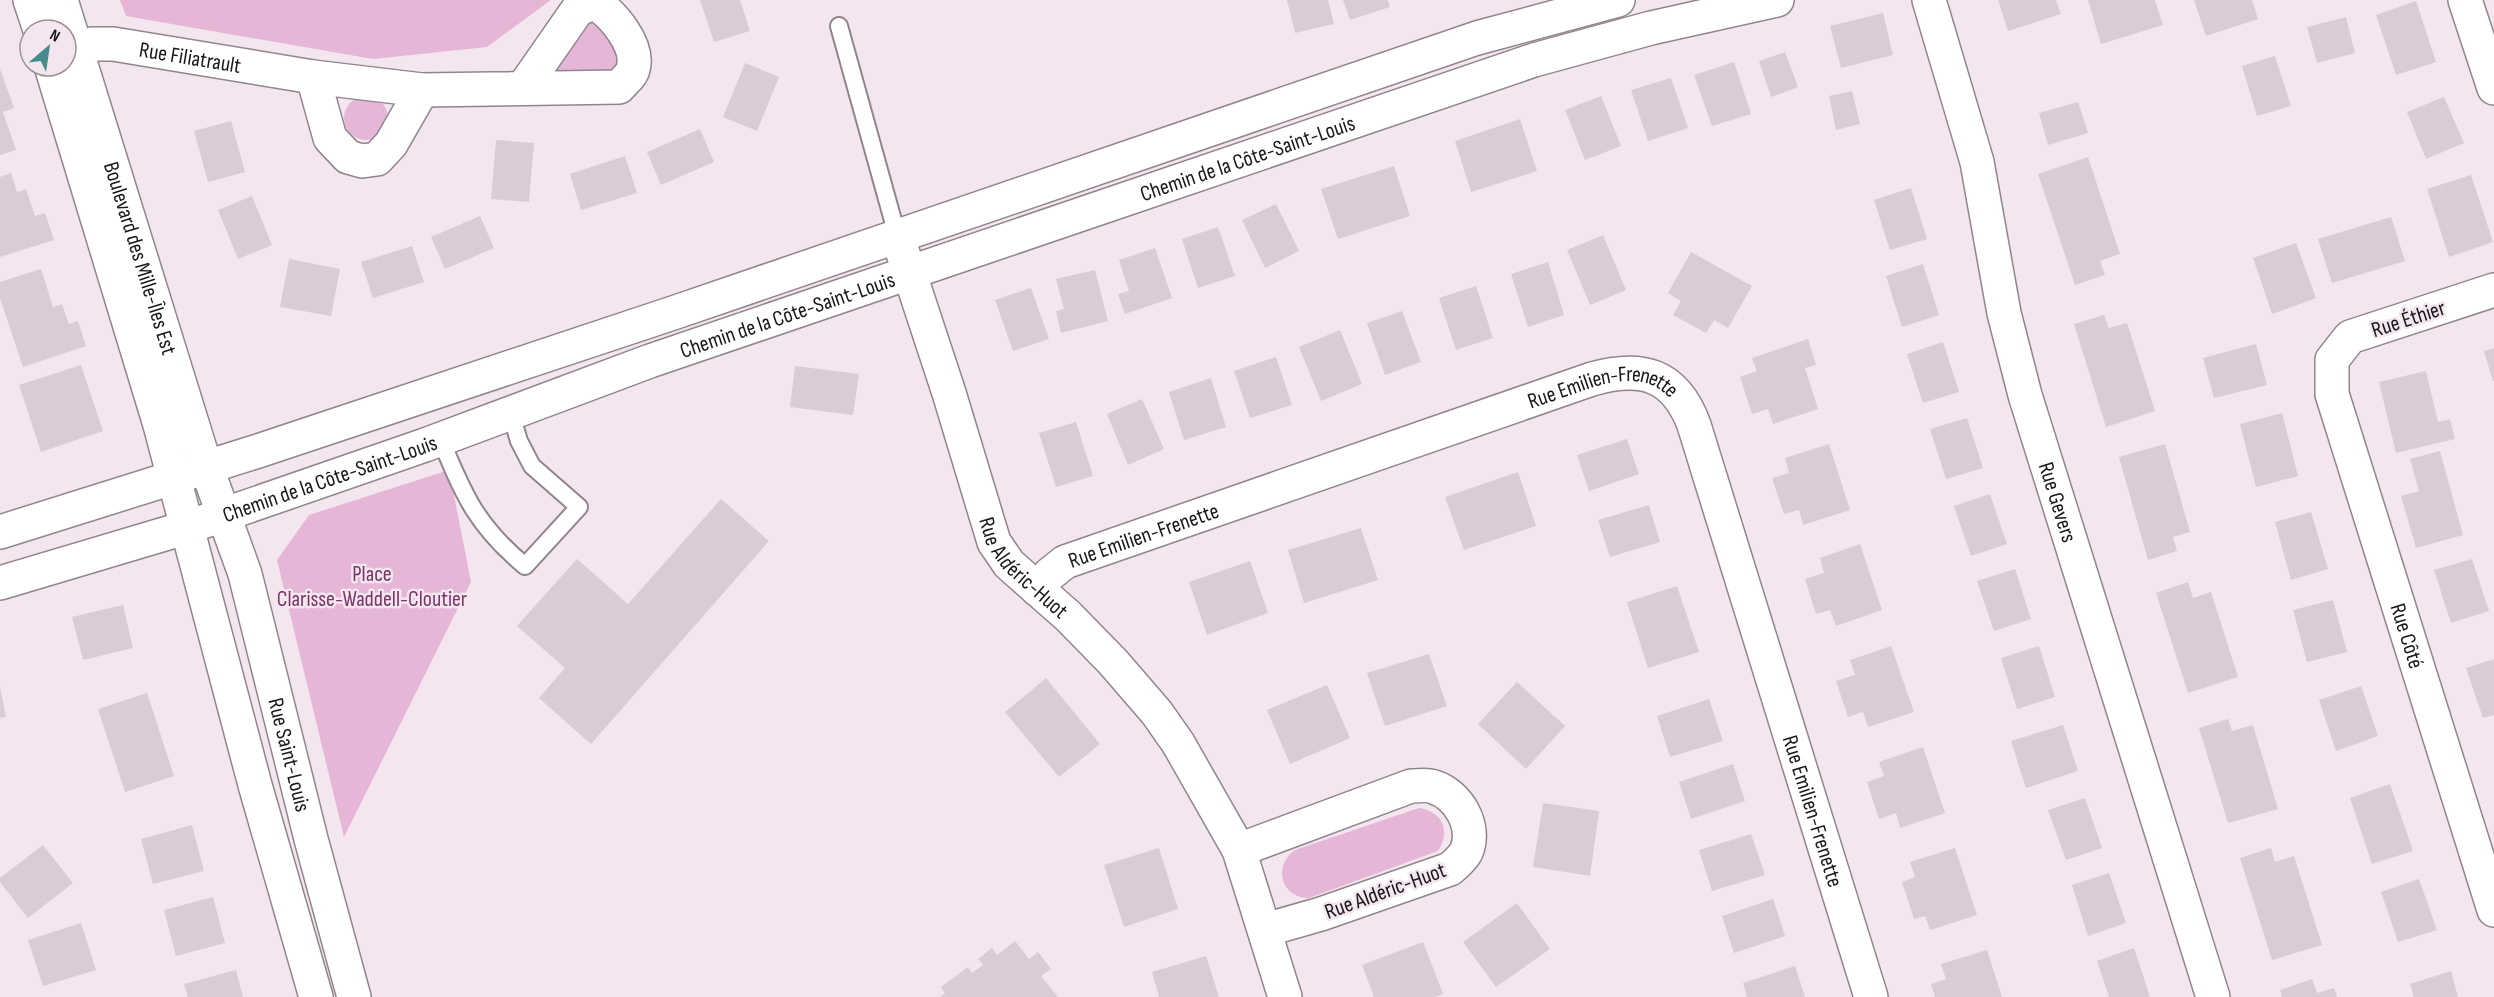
<svg xmlns="http://www.w3.org/2000/svg" width="2494" height="997" viewBox="0 0 2494 997" font-family="'Sofia Sans Condensed',sans-serif">
	<style>
		.green { fill: #e5b6d6 }
		.building { fill: #d9ccd4 }
		.lines { fill: none; stroke-linecap: round; stroke-linejoin: round }
		.service-casing { stroke: #91858d; stroke-width: 20 }
		.minor-casing { stroke: #91858d; stroke-width: 36 }
		.tertiary-casing { stroke: #91858d; stroke-width: 36 }
		.service { stroke: #fff; stroke-width: 16 }
		.minor { stroke: #fff; stroke-width: 33 }
		.tertiary { stroke: #fff; stroke-width: 33 }
		.labels { text-anchor: middle; stroke-width: 5; stroke-linejoin: round; paint-order: stroke }
		.street-label { font-size: 22px; fill: #191518; stroke: #f3e6ee }
		.park-label { font-size: 22px; fill: #7a3468; stroke: #f3e6ee }
	</style>
	<rect width="100%" height="100%" fill="#f3e6ee"/>
	<!-- green -->
	<path class="green" d="M120,0h431l-64,47 -114,12 -247,-43z
		M593,13l34,42 -10,24 -75,-1z
		M344 118a22 22 0 1 1 44 0a22 22 0 1 1-44 0Z
		M449,470l22,112 -127,255 -67,-277 32,-45z
		M1419,808c24,4 32,23 19,43l-129,47c-29,0 -36,-33 -14,-48z"/>
	<!-- building -->
	<path class="building" d="M700,0h40l10,31 -36,11z
		M1287,0h41l6,24 -39,9z
		M1343,0h45l2,7 -40,13z
		M1998,0h58l5,14 -53,17z
		M2088,0h67l8,25 -62,19z
		M2194,0h58l6,19 -52,17z
		M2416,1l20,61 -40,13 -20,-60z
		M1883,13l10,42 -52,13 -11,-42z
		M2346,17l9,36 -38,10 -10,-36z
		M1785,52l13,35 -27,10 -12,-36z
		M2275,56l16,50 -34,10 -15,-50z
		M1734,62l17,52 -39,12 -18,-51z
		M745,63l34,14 -22,54 -34,-14z
		M0,69l14,39 -11,4 13,38 -16,5z
		M1671,78l17,50 -40,13 -17,-51z
		M1852,91l8,33 -24,6 -7,-34z
		M1601,96l20,50 -36,14 -20,-50z
		M2444,97l20,46 -38,16 -19,-47z
		M2078,102l10,31 -40,12 -9,-32z
		M1520,119l17,52 -66,21 -16,-51z
		M231,121l14,51 -37,10 -14,-51z
		M700,129l14,33 -53,23 -14,-33z
		M496,140l38,3 -5,59 -38,-3z
		M625,156l12,37 -56,17 -11,-36z
		M2088,157l32,97 -20,7 5,14 -30,10 -37,-111z
		M1394,166l16,50 -72,23 -17,-50z
		M11,173l6,19 9,-3 9,27 10,-3 9,27 -54,17v-80z
		M2471,175l22,67 -44,15 -22,-68z
		M1911,188l16,51 -37,11 -16,-50z
		M252,196l20,49 -34,14 -20,-49z
		M1276,204l23,47 -34,17 -23,-48z
		M480,216l14,32 -49,21 -14,-32z
		M2391,217l14,44 -73,22 -14,-44z
		M1218,227l17,49 -37,12 -16,-49z
		M1603,235l23,55 -36,15 -23,-55z
		M2296,243l20,55 -44,16 -19,-56z
		M412,246l12,36 -51,16 -12,-36z
		M1155,248l17,50 -47,16 -7,-20 11,-3 -10,-31z
		M1691,252l61,34 -24,42 -14,-8 -8,13 -33,-18 8,-14 -13,-8z
		M289,259l51,10 -9,47 -51,-9z
		M1548,262l16,53 -36,12 -17,-53z
		M1923,264l16,51 -37,12 -16,-51z
		M41,269l12,38 9,-3 7,20 9,-3 8,25 -63,21 -23,-69v-16z
		M1095,270l13,51 -47,12 -5,-22 8,-2 -8,-30z
		M1476,286l17,52 -37,12 -17,-52z
		M1031,288l18,51 -36,12 -18,-51z
		M1402,311l19,51 -36,13 -18,-52z
		M2104,315l5,13 18,-5 28,88 -49,16 -32,-103z
		M1340,330l22,54 -41,17 -22,-54z
		M1808,339l8,26 -11,3 13,41 -45,15 -5,-15 -16,5 -12,-37 17,-6 -5,-13z
		M1943,342l16,50 -36,11 -16,-49z
		M2256,344l11,41 -53,13 -11,-40z
		M2494,348v33h-1l-9,-30z
		M1276,357l16,48 -42,13 -16,-47z
		M81,365l22,66 -62,21 -22,-67z
		M795,366l64,8 -6,41 -63,-8z
		M2426,371l12,51 12,-3 5,20 -59,14 -17,-71z
		M1211,378l15,49 -42,13 -15,-48z
		M1142,399l22,50 -36,16 -21,-51z
		M2282,413l16,63 -42,11 -16,-63z
		M1967,418l16,50 -37,11 -16,-50z
		M1076,422l17,54 -37,11 -17,-54z
		M1627,439l12,35 -50,17 -12,-36z
		M1829,444l21,66 -47,15 -4,-15 -15,4 -12,-36 17,-5 -4,-15z
		M2165,444l25,88 -17,5 4,14 -29,9 -29,-103z
		M2440,451l23,84 -47,13 -15,-52 18,-5 -9,-32z
		M1518,472l18,54 -72,24 -19,-53z
		M1990,494l17,50 -36,12 -17,-50z
		M721,499l48,42 -178,203 -52,-46 26,-30 -48,-42 60,-67 51,45z
		M1649,505l11,37 -50,15 -12,-37z
		M2311,512l17,57 -37,11 -16,-58z
		M1361,528l17,52 -74,23 -16,-53z
		M1860,544l22,66 -46,16 -6,-16 -14,4 -11,-35 19,-6 -4,-15z
		M2472,559l17,52 -38,12 -17,-53z
		M1250,561l18,52 -61,22 -18,-53z
		M2015,569l16,50 -37,12 -17,-50z
		M2188,582l5,16 18,-6 27,85 -50,16 -32,-100z
		M1677,586l22,66 -51,16 -21,-66z
		M2333,600l14,52 -40,10 -14,-52z
		M123,605l10,43 -50,12 -11,-43z
		M1891,646l23,66 -46,15 -5,-15 -15,5 -12,-36 19,-6 -5,-15z
		M2039,646l16,51 -38,12 -16,-51z
		M1429,654l18,52 -62,20 -18,-53z
		M2494,659v56l-11,3 -17,-50z
		M1046,678l54,66 -41,33 -54,-65z
		M1517,682l48,44 -39,43 -48,-45z
		M1327,685l23,53 -60,26 -23,-54z
		M2361,686l17,50 -42,15 -17,-51z
		M0,687l6,30 -6,1z
		M147,693l27,83 -49,16 -27,-83z
		M1709,699l14,42 -53,16 -13,-41z
		M2228,719l4,12 21,-6 25,84 -50,14 -29,-95z
		M2063,725l15,46 -52,17 -15,-47z
		M1923,747l22,66 -45,15 -4,-15 -17,6 -12,-37 17,-6 -5,-14z
		M1733,764l12,37 -54,18 -12,-37z
		M2390,784l23,67 -41,13 -22,-66z
		M2085,798l17,50 -36,12 -18,-50z
		M1543,803l56,8 -9,65 -57,-9z
		M192,825l12,46 -51,13 -12,-45z
		M1751,834l14,41 -53,16 -13,-41z
		M43,845l30,38 -45,35 -28,-36v-4z
		M1159,848l19,61 -54,18 -20,-62z
		M1955,848l22,67 -47,15 -5,-14 -11,3 -12,-37 13,-5 -5,-15z
		M2271,848l4,14 19,-6 28,89 -50,15 -32,-102z
		M2109,873l17,50 -38,13 -16,-51z
		M2419,879l18,51 -39,12 -17,-50z
		M213,897l12,46 -49,13 -12,-46z
		M1773,899l12,37 -51,17 -12,-37z
		M1517,903l33,46 -54,38 -33,-45z
		M81,923l15,47 -53,16 -15,-46z
		M1015,941l14,18 9,-7 13,17 -10,7 17,21h-118l5,-4 -4,-6 27,-20 4,6 11,-8 -5,-6 14,-11 5,7z
		M1423,942l20,52 -8,3h-61l-12,-32z
		M2134,948l16,49h-41l-12,-36z
		M1987,950l15,47h-67l-4,-13 15,-5 -5,-15z
		M1206,956l13,41h-60l-7,-25z
		M1795,966l10,31h-58l-4,-14z
		M236,970l7,27h-55l-4,-13z
		M2451,971l7,26h-44l-4,-13z
		M2312,979l5,14 17,-5 3,9h-55l-2,-7z"/>
	<g class="lines">
		<defs>
			<path id="service" d="M839,26l58,209
				M441,440c23,56 36,86 84,126l54,-59 -47,-41 -13,-25 -8,-27"/>
			<g id="minor">
				<path id="s1" d="M1929,0l48,162 27,151 21,82 188,602"/>
				<path d="M2465,0l29,88"/>
				<path id="s2" d="M66,50l26,-6h21l200,33 109,13 197,-3c4,-5 13,-12 14,-18 7,-23 -20,-55 -38,-66l-17,6 -55,79"/>
				<path d="M313,77l17,61 18,19 14,4 15,-2 14,-15 31,-54"/>
				<path id="s3" d="M897,235l52,158 45,149 15,22 59,52 45,46 44,51 21,30 61,107 46,147"/>
				<path id="s4" d="M2494,290l-144,47 -18,23v34l162,516"/>
				<path id="s5" d="M1037,589l13,-15 15,-12 527,-183c50,-14 83,-5 102,46l177,572"/>
				<path d="M1239,850l172,-64c8,0 16,-2 23,1 25,8 43,40 32,65 -4,7 -10,12 -16,17l-129,45 -56,16"/>
			</g>
			<g id="tertiary">
				<path d="M30,0l10,30"/>
				<path id="s6" d="M61,0l140,452 44,122 66,265 43,158"/>
				<path d="M51,66l109,359 95,360 61,212"/>
				<path d="M0,532l255,-80 421,-140 801,-274 141,-38"/>
				<path id="s7" d="M0,583l188,-56 237,-82 225,-84 884,-301 117,-32 126,-28"/>
			</g>
		</defs>
		<!-- service casing -->
		<use href="#service" class="service-casing"/>
		<!-- minor casing -->
		<use href="#minor" class="minor-casing"/>
		<!-- tertiary casing -->
		<use href="#tertiary" class="tertiary-casing"/>
		<!-- service -->
		<use href="#service" class="service"/>
		<!-- minor -->
		<use href="#minor" class="minor"/>
		<!-- tertiary -->
		<use href="#tertiary" class="tertiary"/>
	</g>
	<g class="labels">
		<!-- street labels -->
		<g class="street-label">
			<text dy="8" stroke="none"><textPath href="#s2" startOffset="126">Rue Filiatrault</textPath></text>
			<text dy="8" stroke="none"><textPath href="#s7" startOffset="1318">Chemin de la Côte-Saint-Louis</textPath></text>
			<text dy="8" stroke="none"><textPath href="#s6" startOffset="270">Boulevard des Mille-Îles Est</textPath></text>
			<text dy="8" stroke="none"><textPath href="#s7" startOffset="832">Chemin de la Côte-Saint-Louis</textPath></text>
			<text transform="translate(2408 318) rotate(-18)" y="8">Rue Éthier</text>
			<text dy="8" stroke="none"><textPath href="#s5" startOffset="608">Rue Emilien-Frenette</textPath></text>
			<text dy="8" stroke="none"><textPath href="#s7" startOffset="346">Chemin de la Côte-Saint-Louis</textPath></text>
			<text dy="8" stroke="none"><textPath href="#s1" startOffset="519">Rue Gevers</textPath></text>
			<text dy="8" stroke="none"><textPath href="#s5" startOffset="122">Rue Emilien-Frenette</textPath></text>
			<text dy="8" stroke="none"><textPath href="#s3" startOffset="360">Rue Aldéric-Huot</textPath></text>
			<text dy="8" stroke="none"><textPath href="#s4" startOffset="468">Rue Côté</textPath></text>
			<text dy="8" stroke="none"><textPath href="#s6" startOffset="789">Rue Saint-Louis</textPath></text>
			<text dy="8" stroke="none"><textPath href="#s5" startOffset="1128">Rue Emilien-Frenette</textPath></text>
			<text transform="translate(1385 890) rotate(-20)" y="8">Rue Aldéric-Huot</text>
		</g>
		<!-- park labels -->
		<g class="park-label">
			<text x="372" y="581">Place<tspan x="372" dy="25">Clarisse-Waddell-Cloutier</tspan></text>
		</g>
	</g>
	<!-- north arrow -->
	<g transform="translate(48 48) rotate(29)"><circle r="28" fill="#f3e6ee" stroke="#9c9298" stroke-width="1.5"/>
	<path d="M0-4.5L10 22L0 15L-10 22Z" fill="#458d8c"/>
	<text y="-9" font-size="16" font-weight="bold" text-anchor="middle" fill="#191518">N</text>
	</g>
</svg>
